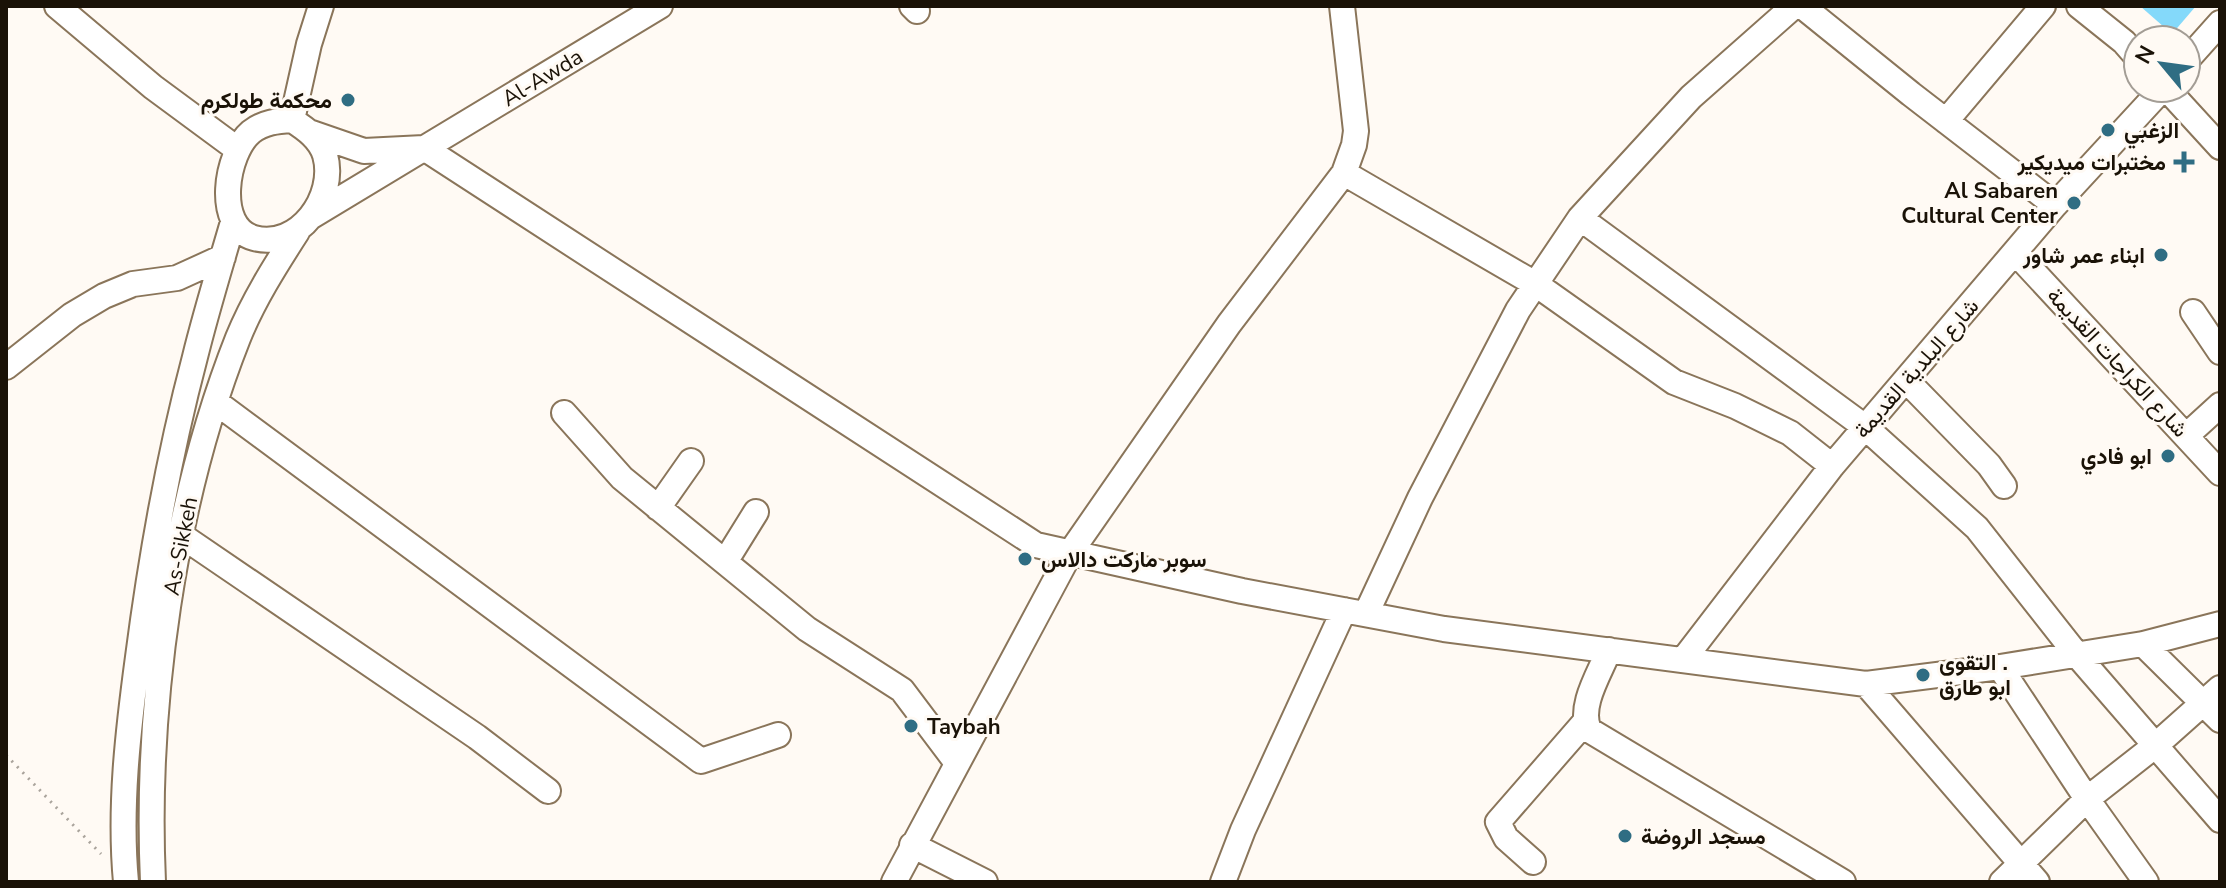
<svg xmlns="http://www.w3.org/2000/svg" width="2226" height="888" viewBox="0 0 2226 888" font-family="'Nunito Sans',Vazirmatn,sans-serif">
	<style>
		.building { fill: #84d9fa }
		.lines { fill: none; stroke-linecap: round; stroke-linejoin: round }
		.minor-casing { stroke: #8a755a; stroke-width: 28 }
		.path { stroke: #aaa49c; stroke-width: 3; stroke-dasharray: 2 6; stroke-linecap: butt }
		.minor { stroke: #fff; stroke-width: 24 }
		.poi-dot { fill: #2f6d83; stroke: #fffaf4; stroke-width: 3 }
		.labels { text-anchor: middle; stroke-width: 6; stroke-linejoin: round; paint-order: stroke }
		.street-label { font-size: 22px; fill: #1a1207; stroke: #fffaf4 }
		.poi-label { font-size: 22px; font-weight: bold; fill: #1a1207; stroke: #fffaf4; text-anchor: end }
	</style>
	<rect width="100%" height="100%" fill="#fffaf4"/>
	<!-- building -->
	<path class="building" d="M2140,6h56l-24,28z"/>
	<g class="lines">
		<defs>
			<path id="minor" d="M57,6l96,81 84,62
				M912,6l5,5
				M1802,6l109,88 144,111
				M2079,6l45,36 14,16
				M2186,61l34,-38
				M2166,88l54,59
				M292,120c14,9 28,19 33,35 12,42 -27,95 -71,83 -40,-11 -28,-85 -3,-106 13,-10 26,-11 41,-12z
				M292,120l17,-76 12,-38
				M1946,121l97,-115
				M309,132l55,19 60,-3 612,397 206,46 202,38 422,55 134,-17 143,-23 77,-20
				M1344,173l193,112 137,97 61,24 55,27 42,33
				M312,216l348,-210
				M1580,218l285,209 112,101 100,127 143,165
				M2015,252l205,221
				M2193,312l27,40
				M6,367l66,-52 32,-19 29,-12 44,-6 46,-21
				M1906,380l83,85 15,21
				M217,403l484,358 77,-26
				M564,413l58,65 185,151 95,61 55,73
				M2186,436l34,-31
				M658,508l33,-47
				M182,536l295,201 71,54
				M725,562l31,-50
				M1366,614l54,-116 98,-188 62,-92 111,-121 103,-91
				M2143,644l77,76
				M1609,650c-9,23 -31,56 -20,80l254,152
				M1683,660l149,-194 223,-261 108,-117
				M2000,667l87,132 59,83
				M1866,684l171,198
				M912,845l73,37
				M1533,862l-27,-24 -8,-16 87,-100
				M126,882c-7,-74 2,-151 12,-225 13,-100 31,-202 57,-300 11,-45 25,-90 38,-135
				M153,882c-8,-175 20,-380 85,-544 15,-37 37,-72 59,-106
				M894,882l176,-329 159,-229 115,-151 10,-28 2,-14 -14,-125
				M1223,882l20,-52 101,-220
				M2002,882l85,-83 69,-54 64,-57"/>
		</defs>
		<!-- minor casing -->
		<use href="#minor" class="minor-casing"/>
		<!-- path -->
		<path class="path" d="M6,755l95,99"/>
		<!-- minor -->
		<use href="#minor" class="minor"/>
	</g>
	<!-- markers -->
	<g class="poi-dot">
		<circle cx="348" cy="100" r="8"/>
		<circle cx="2108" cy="130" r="8"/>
		<path d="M2180 150h8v8h8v8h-8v8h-8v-8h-8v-8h8z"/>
		<circle cx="2074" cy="203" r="8"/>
		<circle cx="2161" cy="255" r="8"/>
		<circle cx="2168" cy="456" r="8"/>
		<circle cx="1025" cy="559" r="8"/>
		<circle cx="1923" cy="675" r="8"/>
		<circle cx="911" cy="726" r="8"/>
		<circle cx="1625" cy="836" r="8"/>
	</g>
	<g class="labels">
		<!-- street labels -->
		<g class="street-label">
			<text transform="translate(542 77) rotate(-31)" y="8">Al-Awda</text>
			<text transform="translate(2118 362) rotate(47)" y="8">شارع الكراجات القديمة</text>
			<text transform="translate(1916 368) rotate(-49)" y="8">شارع البلدية القديمة</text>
			<text transform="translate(180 546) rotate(-79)" y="8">As-Sikkeh</text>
		</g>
		<!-- poi labels -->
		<g class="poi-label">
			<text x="332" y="108">محكمة طولكرم</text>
			<text x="2124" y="138" text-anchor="start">الزغبي</text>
			<text x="2166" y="170">مختبرات ميديكير</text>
			<text x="2058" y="198">Al Sabaren<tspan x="2058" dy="25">Cultural Center</tspan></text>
			<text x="2145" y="263">ابناء عمر شاور</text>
			<text x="2152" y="464">ابو فادي</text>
			<text x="1041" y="567" text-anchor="start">سوبر ماركت دالاس</text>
			<text x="1939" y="670" text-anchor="start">التقوى .<tspan x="1939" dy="25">ابو طارق</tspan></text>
			<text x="927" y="734" text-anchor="start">Taybah</text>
			<text x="1641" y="844" text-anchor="start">مسجد الروضة</text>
		</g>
	</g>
	<!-- border -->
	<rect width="2226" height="888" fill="none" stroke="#1a1207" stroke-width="16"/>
	<!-- north arrow -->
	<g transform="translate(2162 64) rotate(299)"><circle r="38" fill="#fffaf4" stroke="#a39d95" stroke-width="2"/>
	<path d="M0-6L14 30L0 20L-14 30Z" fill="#2f6d83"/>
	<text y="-12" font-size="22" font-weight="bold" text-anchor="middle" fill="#1a1207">N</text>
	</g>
</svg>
